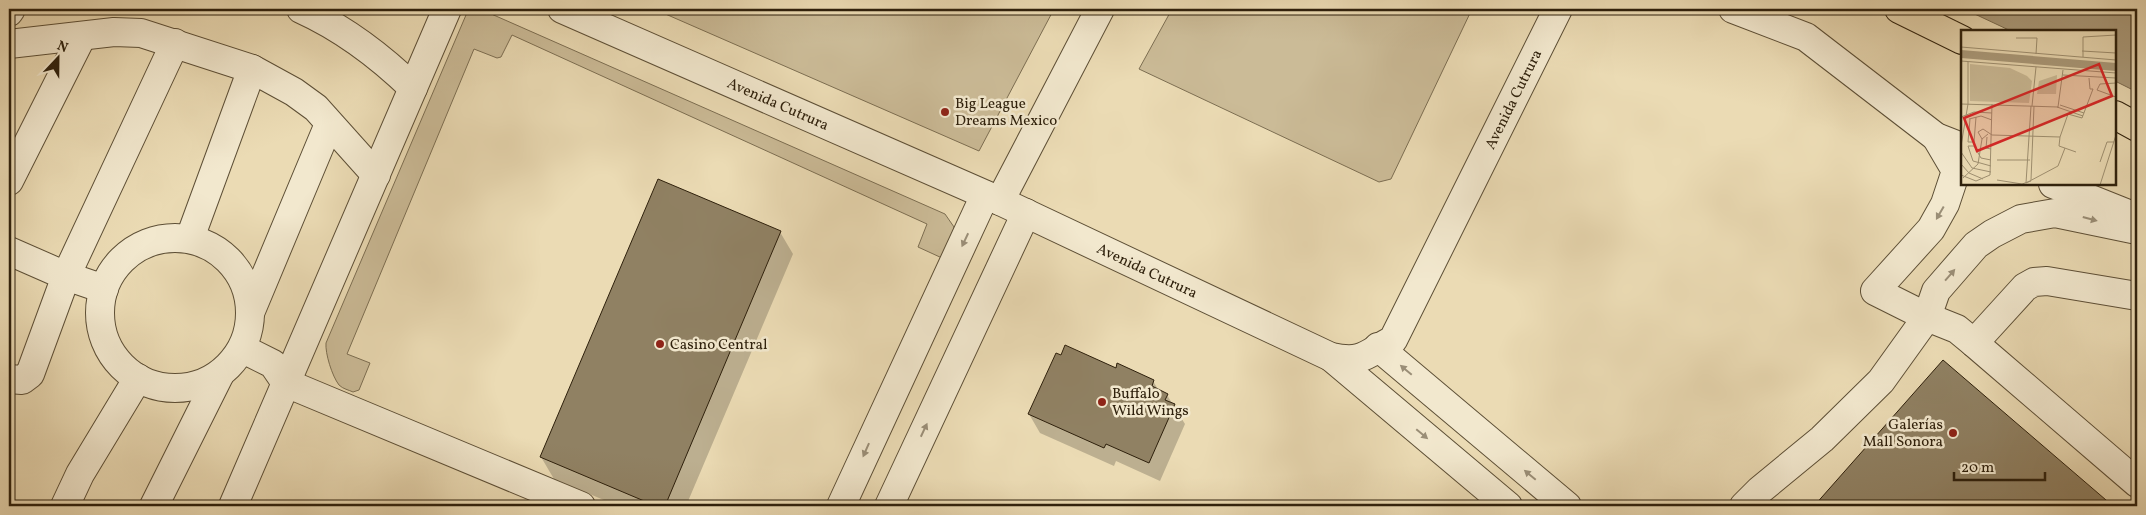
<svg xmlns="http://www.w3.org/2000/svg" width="2146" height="515" viewBox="0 0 2146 515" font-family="Vollkorn,serif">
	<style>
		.green { fill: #cbbb97; stroke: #7c6e52 }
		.water { fill: #ab9b7b; stroke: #796a4f }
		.shadow { fill: #0003 }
		.building { fill: #908163; stroke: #2e200c }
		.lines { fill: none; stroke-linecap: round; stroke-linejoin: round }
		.minor-casing { stroke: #5d4f36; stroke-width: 30 }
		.major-casing { stroke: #2e200c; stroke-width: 30 }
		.minor { stroke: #f2e8ce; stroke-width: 28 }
		.major { stroke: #ebdbb4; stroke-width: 28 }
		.oneway { fill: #9a8e77 }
		.poi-dot { fill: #8f2418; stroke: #f2e8ce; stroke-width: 2 }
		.labels { text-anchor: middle; stroke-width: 5; stroke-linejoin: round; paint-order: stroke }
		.street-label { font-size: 15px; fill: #2e200c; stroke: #f2e8ce }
		.poi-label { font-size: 15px; fill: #2e200c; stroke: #f2e8ce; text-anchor: start }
		.inset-road { fill: none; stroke: #9f9071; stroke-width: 1 }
		.view { fill: #d62828; fill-opacity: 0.15; stroke: #d62828; stroke-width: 2.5 }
		.inset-edge { fill: none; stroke: #2e200c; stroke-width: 2.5 }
	</style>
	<rect width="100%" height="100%" fill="#ebdbb4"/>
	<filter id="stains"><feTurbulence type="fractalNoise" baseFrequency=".004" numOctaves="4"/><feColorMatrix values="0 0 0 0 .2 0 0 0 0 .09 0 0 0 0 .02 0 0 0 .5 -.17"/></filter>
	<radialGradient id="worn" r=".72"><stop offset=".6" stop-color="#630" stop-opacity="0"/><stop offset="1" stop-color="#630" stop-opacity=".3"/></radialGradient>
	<!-- green -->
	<path class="green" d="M474,9h6l465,205 9,13 -2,9 -10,22 -24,-11 9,-23 -415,-189 -11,22 -4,1 -23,-9 -127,305 23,9 -11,27 -6,2c-4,-2 -10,-3 -14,-7 -7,-9 -14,-32 -13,-42l140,-328 4,-5z
		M654,9h400l-75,142z
		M1172,9h300l-81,170 -12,3 -240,-113z"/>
	<!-- water -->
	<path class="water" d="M1964,9h173v83l-22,-11v-50h-104z"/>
	<!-- shadow -->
	<path class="shadow" d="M780,232l13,22 -107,252h-68l-64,-27 -13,-22z
		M1943,362l168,144h-295z
		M1116,370l37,11 6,10 8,4 18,29 -25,57 -44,-20 -2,5 -74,-33 -11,-19z"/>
	<!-- building -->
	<path class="building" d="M658,179l123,52 -116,275h-9l-116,-49z
		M1065,345l51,23 1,-5 37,17 -2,6 16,8 -3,6 10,4 -26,59 -43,-19 -2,4 -76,-34 28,-61 5,2z
		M1943,360l170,146h-299z"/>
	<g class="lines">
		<defs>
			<g id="minor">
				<path d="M301,9c42,19 79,47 112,79"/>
				<path id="s1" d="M562,9l438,192 331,156c34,7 35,-4 62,-17l165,-331"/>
				<path d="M1733,9l73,28 130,100 18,7"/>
				<path d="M9,12l2,-3"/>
				<path d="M9,44l105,-12 27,1 111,36 42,23 22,16 60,67"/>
				<path d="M9,181l73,-145"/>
				<path d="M2053,184l75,30"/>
				<path d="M1000,201l100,-192"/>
				<circle cx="175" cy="313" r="75"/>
				<path d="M190,238l62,-169"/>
				<path d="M9,251l57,25 38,13"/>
				<path d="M2137,296l-90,-15 -13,1 -9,5 -51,56 163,140"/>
				<path d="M250,313l79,-189"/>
				<path d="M1974,343l-17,-14 -30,-12 9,-26 40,-46 16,-11 29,-15 34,-6 82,17"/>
				<path d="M1378,347l189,159"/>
				<path d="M243,349l30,15 13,19 295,123"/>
				<path d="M1331,357l177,149"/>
				<path d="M9,379l13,1 8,-6 36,-98 109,-233"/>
				<path d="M65,506l15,-32 58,-96"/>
				<path d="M154,506l65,-130"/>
				<path d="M233,506l214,-497"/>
				<path d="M841,506l144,-311"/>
				<path d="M889,506l137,-293"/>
				<path d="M1744,506l16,-16 62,-51 59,-58 46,-64 -52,-26 56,-62 14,-25 11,-33 -20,-34"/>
			</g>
			<path id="major" d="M1899,9l63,31
				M2115,115l22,12"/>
		</defs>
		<!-- minor casing -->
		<use href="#minor" class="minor-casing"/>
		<!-- major casing -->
		<use href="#major" class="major-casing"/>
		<!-- minor -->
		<use href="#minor" class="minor"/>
		<!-- major -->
		<use href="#major" class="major"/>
	</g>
	<!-- one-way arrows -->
	<defs><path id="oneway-solid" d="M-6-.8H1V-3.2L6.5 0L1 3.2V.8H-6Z" transform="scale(1.25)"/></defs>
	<g class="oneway">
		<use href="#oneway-solid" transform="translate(1940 213) rotate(120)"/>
		<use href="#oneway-solid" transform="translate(2090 219) rotate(15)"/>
		<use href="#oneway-solid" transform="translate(965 240) rotate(115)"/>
		<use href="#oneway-solid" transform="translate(1950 275) rotate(-49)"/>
		<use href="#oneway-solid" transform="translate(1406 370) rotate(-140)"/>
		<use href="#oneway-solid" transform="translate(924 430) rotate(-65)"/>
		<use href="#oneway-solid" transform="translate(1422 434) rotate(40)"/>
		<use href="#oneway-solid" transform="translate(866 450) rotate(114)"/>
		<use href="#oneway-solid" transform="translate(1530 475) rotate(-140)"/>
	</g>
	<!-- markers -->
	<g class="poi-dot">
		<circle cx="945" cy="112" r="5"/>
		<circle cx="660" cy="344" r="5"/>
		<circle cx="1102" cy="402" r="5"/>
		<circle cx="1953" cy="433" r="5"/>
	</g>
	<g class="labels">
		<!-- street labels -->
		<g class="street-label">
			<text dy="5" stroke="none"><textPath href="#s1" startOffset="1180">Avenida Cutrura</textPath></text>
			<text dy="5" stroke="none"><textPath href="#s1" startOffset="236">Avenida Cutrura</textPath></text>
			<text dy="5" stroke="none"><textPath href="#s1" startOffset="641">Avenida Cutrura</textPath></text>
		</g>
		<!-- poi labels -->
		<g class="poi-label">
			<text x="955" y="108">Big League<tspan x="955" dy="17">Dreams Mexico</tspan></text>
			<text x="670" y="349">Casino Central</text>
			<text x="1112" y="398">Buffalo<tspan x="1112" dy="17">Wild Wings</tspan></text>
			<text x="1943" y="429" text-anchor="end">Galerías<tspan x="1943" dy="17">Mall Sonora</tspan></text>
		</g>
	</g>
	<!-- overview -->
	<g transform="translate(1961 30)">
		<rect width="155" height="155" fill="#ebdbb4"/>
		<path d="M9,34l40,4 17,8 5,5 -3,22 -59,-2zM96,45l-1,19h-19l2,-13z" fill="#cbbb97"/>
		<path d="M0,20l155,13v8l-155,-13z" fill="#ab9b7b"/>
		<path class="inset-road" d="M55,8h21l-1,16M0,17l155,13M121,21l34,2M122,27v-20l33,-2M0,31l155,12M0,42v25M102,45l53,3M155,53l-16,1 -3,6 19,7M0,74l97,3 5,-37M99,75l24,8M71,76l4,-39M96,77l26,9M0,87l13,-5 18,1M8,89l12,-3 11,4M9,89l-2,23h6l2,-25M27,104l-6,5 -4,-7 5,-3 9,6 68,2 -1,9 17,6M26,107l-1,11 5,1M99,107l8,-23 14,4 11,-29h-3l-1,-11M0,116l7,-42v-42M0,122l11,16 19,4M36,130h33M139,132l7,-20h7M0,134l8,9 14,6M30,136l-18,-5 -5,-15h6l7,12 10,2M0,145l15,6 14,-6 2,-71M2,148l15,-14 4,-25M36,150l25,4 9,-3M70,150l3,-74M65,153l5,-77M65,153l32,-17 7,-18M139,155l16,-50"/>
		<path class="view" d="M138,34l13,32 -135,55 -13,-33z"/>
		<rect width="155" height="155" class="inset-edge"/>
	</g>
	<!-- margin -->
	<rect width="2146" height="515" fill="none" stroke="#ebdbb4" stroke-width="30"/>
	<rect x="10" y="10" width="2126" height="495" fill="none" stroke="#2e200c" stroke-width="2.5"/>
	<rect x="15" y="15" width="2116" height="485" fill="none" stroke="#2e200c"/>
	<!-- north arrow -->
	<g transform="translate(58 58) rotate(22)" stroke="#f2e8ce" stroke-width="4" paint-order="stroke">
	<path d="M0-4L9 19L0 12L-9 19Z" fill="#2e200c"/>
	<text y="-8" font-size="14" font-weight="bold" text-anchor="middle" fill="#2e200c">N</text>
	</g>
	<!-- scale -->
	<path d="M1954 472v8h91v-8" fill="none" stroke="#2e200c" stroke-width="2.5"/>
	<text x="1961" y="472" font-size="15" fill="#2e200c" stroke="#f2e8ce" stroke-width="4" paint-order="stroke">20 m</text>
	<rect width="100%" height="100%" filter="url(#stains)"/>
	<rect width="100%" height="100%" fill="url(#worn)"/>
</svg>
